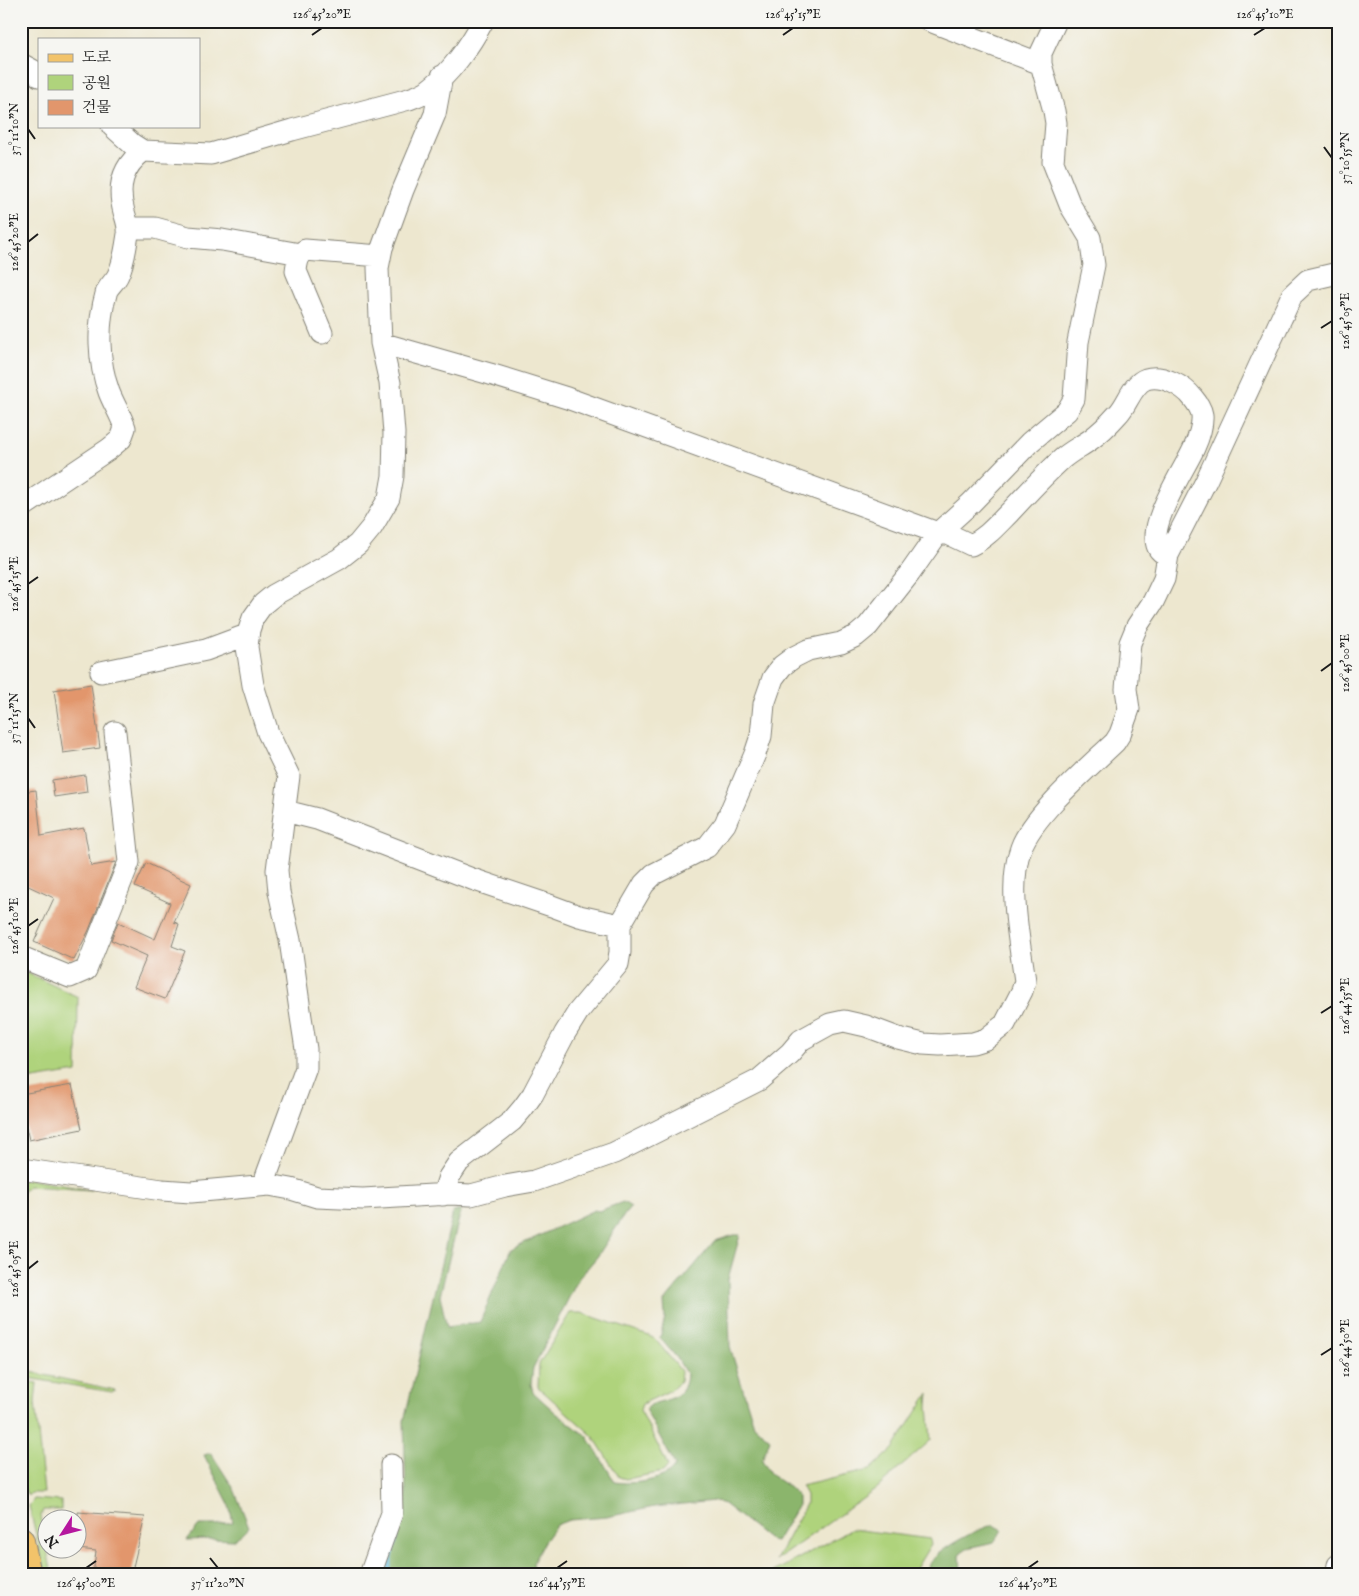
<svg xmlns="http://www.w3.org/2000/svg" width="1359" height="1596" viewBox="0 0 1359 1596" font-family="'IM FELL English','Noto Serif KR',serif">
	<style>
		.green { fill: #afd37c; stroke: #66784c }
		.forest { fill: #8bb56c; stroke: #546844 }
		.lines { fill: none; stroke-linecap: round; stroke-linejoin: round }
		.stream { stroke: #66bce3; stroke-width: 4.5 }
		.building { fill: #e2966c }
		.minor-casing { stroke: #848276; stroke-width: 23 }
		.major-casing { stroke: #848276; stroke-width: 28 }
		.minor { stroke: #fff; stroke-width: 21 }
		.major { stroke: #f2c36a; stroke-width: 26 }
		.ticks { fill: none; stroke: #1c1c1c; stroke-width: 2 }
		.neatline { fill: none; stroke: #1c1c1c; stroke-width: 2 }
		.ticks-label { font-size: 12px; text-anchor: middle; fill: #1c1c1c }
	</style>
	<rect width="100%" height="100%" fill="#f6f6f2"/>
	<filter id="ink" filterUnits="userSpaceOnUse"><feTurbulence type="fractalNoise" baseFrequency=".02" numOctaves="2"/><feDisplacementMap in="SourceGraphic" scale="10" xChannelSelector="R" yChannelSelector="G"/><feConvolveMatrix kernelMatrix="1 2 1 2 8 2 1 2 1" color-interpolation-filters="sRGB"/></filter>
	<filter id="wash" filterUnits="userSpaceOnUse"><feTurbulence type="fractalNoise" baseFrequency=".0096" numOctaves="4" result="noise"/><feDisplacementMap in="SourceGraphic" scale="20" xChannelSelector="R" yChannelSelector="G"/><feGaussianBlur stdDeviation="1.12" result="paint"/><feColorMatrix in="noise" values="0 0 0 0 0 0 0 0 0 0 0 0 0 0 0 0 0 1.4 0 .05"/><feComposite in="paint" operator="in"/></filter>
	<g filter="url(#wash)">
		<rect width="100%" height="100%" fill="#ede7cf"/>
		<!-- green -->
		<path class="green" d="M21,970l57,27 -1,75 -56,9z
			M27,1179l64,11 -63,-4 -6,7 -1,100v-112z
			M570,1313h12l67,23 6,3 26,32 -1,11 -9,8 -29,14 -2,6 28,56 -5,6 -37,7 -7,-2 -26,-41 -55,-49 1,-23z
			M21,1367l5,4 89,19 -3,2 -90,-15z
			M21,1380l16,3 -2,19 9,91h-13l-3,3 -7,-14z
			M929,1393l-1,14 3,33 -56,50 -99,70 30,-56v-9l-5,-9 69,-16 23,-21z
			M34,1499l27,2v9h-18l-2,6 11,59h-6l-17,-69z
			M852,1529l78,10 1,5 -19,31h-144z"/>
		<!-- forest -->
		<path class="forest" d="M623,1202l8,5 -6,7 -28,43 -18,21 -46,90 -2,16 2,8 23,21 32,24 27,45c15,3 54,-1 60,-17l-30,-56c10,-10 27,-6 37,-18 3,-4 4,-11 5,-16l-10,-17 -17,-20 5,-20 -1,-16 51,-61 19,-6h6l-12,44 2,68 24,78 16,14 -8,21 9,15 18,12 9,10v8l-22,37 -5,-1 -47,-37 -10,-3 -60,6 -47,10 -38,3 -13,5 -13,18 -10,20 2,12h-140l-10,-13 2,-12 19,-56 -2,-73 49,-209 8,-2 -21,86 7,31 33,-5 31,-73 83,-39 5,1z
			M211,1453l23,36 15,38 -7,7 -9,6 -20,-1 -26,1 12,-15h17l17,-3 -5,-20 -24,-47z
			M993,1525l9,5 -8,12 -27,6 -7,5 1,22h-38c4,-6 7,-12 11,-17 11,-12 43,-29 59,-33z"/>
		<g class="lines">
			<!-- stream -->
			<path class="stream" d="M387,1575l14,-60"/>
		</g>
		<g id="blocks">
			<!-- building -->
			<path class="building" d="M91,684l9,64 -37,5 -9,-63z
				M85,775l2,17 -33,5 -2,-17z
				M36,790l5,46 43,-8 7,38 25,-4 -27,68 -15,30 -40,-18 20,-44 -30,-14 -1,-15h-2v-77z
				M146,863l45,21 -17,38 5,2 -7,22 13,5 -20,48 -31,-12 13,-31 -36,-16 7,-18 37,17 15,-36 -35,-16z
				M72,1085l10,44 -53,11 -8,-35v-11z
				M78,1512l67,5 -14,58h-38l3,-24 -18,-2z"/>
		</g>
	</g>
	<g filter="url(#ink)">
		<use href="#blocks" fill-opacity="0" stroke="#848276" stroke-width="1"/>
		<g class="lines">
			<defs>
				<path id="minor" d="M930,21l111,43
					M21,64l15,8 3,4
					M112,126l20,18 11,7 68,3 81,-24 117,-31c6,-2 13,-5 18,-8 23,-17 43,-45 56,-70
					M128,228h27l33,9 34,3 78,14
					M322,333l-26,-62c1,-9 2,-15 9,-21l75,6
					M381,343l109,31 77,24 371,135 10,1 23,11c15,-7 26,-20 38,-32 17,-18 34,-37 53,-54 9,-8 18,-12 28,-19 10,-7 20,-17 28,-26 10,-10 14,-30 28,-35 16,-5 38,7 47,19 4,5 8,10 9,17 1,10 -4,24 -8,33 -7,18 -62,97 -26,107
					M21,508l88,-59 12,-10 4,-11c-4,-13 -11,-23 -16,-36 -11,-30 -12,-67 -3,-98 1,-7 9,-12 12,-19 6,-12 8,-28 10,-41 1,-8 -2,-15 -4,-22 -7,-25 -2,-45 19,-61
					M101,672l105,-22 35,-13 7,2
					M285,811l32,8 155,60 80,27 27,10 41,9
					M21,957l49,20 16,-7 43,-108 -14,-130
					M21,1169l141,21 29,2 78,-7 22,4 26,8 46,2 87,-5 21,1 34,-9 29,-5 80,-28 145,-73 31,-27 11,-13 29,-16 14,-3 22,5 32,12 25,6 17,1 33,-2 13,-4 19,-15 17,-33 3,-10c-5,-38 -18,-96 -4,-133 12,-33 67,-80 94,-106l5,-8 9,-25 -3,-20 4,-46 7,-17 16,-24 11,-23 4,-24 38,-74 86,-186 16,-15 30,-7
					M263,1185l43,-117v-19l-5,-32 -11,-77 -11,-48 -2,-22 12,-94 -21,-43 -15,-48 -6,-38 2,-17 4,-12 10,-14 11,-9 65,-36 19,-15 14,-17 17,-29 4,-22 1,-43 -4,-50 -9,-40 -3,-75 4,-20 21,-58 32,-76 7,-38
					M443,1195l6,-18 10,-15 53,-41 11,-13 10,-14 32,-61 13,-21 40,-48 2,-12v-27l24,-41 10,-10 53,-27 18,-23 30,-70 6,-18 3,-32 9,-26 9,-12 12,-9 14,-7 33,-7 15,-7 12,-10 42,-53 28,-40 33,-30 59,-61 37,-31 7,-12 4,-57 16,-77 -4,-27 -20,-33 -17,-43 3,-39 -2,-12 -13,-47v-11l15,-32
					M370,1575l22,-62 -1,-48
					M1336,1575l2,-10"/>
				<path id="major" d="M21,1541l7,34"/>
			</defs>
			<!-- minor casing -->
			<use href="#minor" class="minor-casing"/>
			<!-- major casing -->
			<use href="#major" class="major-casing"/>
			<!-- minor -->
			<use href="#minor" class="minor"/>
			<!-- major -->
			<use href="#major" class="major"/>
		</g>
	</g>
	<!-- ticks -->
	<path class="ticks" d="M312,35l10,-7M783,35l10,-7M1254,35l11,-7M28,129l7,10M1324,147l8,11M28,242l10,-8M1321,328l11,-7M28,584l10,-7M1321,671l11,-8M28,718l7,10M28,926l10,-7M1321,1013l11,-7M28,1269l10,-8M1321,1355l11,-7M210,1558l8,10M86,1568l10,-7M557,1568l10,-7M1028,1568l10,-7"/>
	<!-- margin -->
	<rect width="1359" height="1596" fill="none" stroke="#f6f6f2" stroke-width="55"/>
	<!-- legend -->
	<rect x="38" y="38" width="162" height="90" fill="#f6f6f2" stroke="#9f9f9c"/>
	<rect x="48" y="54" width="25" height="8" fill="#f2c36a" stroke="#9f9f9c"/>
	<text x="82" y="62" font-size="15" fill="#1c1c1c">도로</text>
	<rect x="48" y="75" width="25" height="15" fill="#afd37c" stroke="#9f9f9c"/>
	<text x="82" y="88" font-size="15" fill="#1c1c1c">공원</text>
	<rect x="48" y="100" width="25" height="15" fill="#e2966c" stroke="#9f9f9c"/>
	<text x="82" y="112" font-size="15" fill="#1c1c1c">건물</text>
	<!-- north arrow -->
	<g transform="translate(62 1534) rotate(234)"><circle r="24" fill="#f6f6f2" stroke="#9f9f9c"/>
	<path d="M0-4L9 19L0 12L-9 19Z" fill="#b5179e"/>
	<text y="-8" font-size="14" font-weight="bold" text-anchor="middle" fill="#1c1c1c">N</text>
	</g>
	<rect x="28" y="28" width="1304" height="1540" class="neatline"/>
	<g class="ticks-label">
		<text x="322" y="18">126°45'20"E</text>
		<text x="793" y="18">126°45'15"E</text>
		<text x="1265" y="18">126°45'10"E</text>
		<text transform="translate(14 129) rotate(-90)" y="4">37°11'10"N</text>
		<text transform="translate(1345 158) rotate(-90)" y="4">37°10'55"N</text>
		<text transform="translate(14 242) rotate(-90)" y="4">126°45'20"E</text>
		<text transform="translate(1345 321) rotate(-90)" y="4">126°45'05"E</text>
		<text transform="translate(14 584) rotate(-90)" y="4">126°45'15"E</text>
		<text transform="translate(1345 663) rotate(-90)" y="4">126°45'00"E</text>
		<text transform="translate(14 718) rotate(-90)" y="4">37°11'15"N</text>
		<text transform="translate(14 926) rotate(-90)" y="4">126°45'10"E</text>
		<text transform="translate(1345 1006) rotate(-90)" y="4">126°44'55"E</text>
		<text transform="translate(14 1269) rotate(-90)" y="4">126°45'05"E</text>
		<text transform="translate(1345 1348) rotate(-90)" y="4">126°44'50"E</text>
		<text x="86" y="1587">126°45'00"E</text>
		<text x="218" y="1587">37°11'20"N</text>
		<text x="557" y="1587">126°44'55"E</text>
		<text x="1028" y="1587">126°44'50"E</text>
	</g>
</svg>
